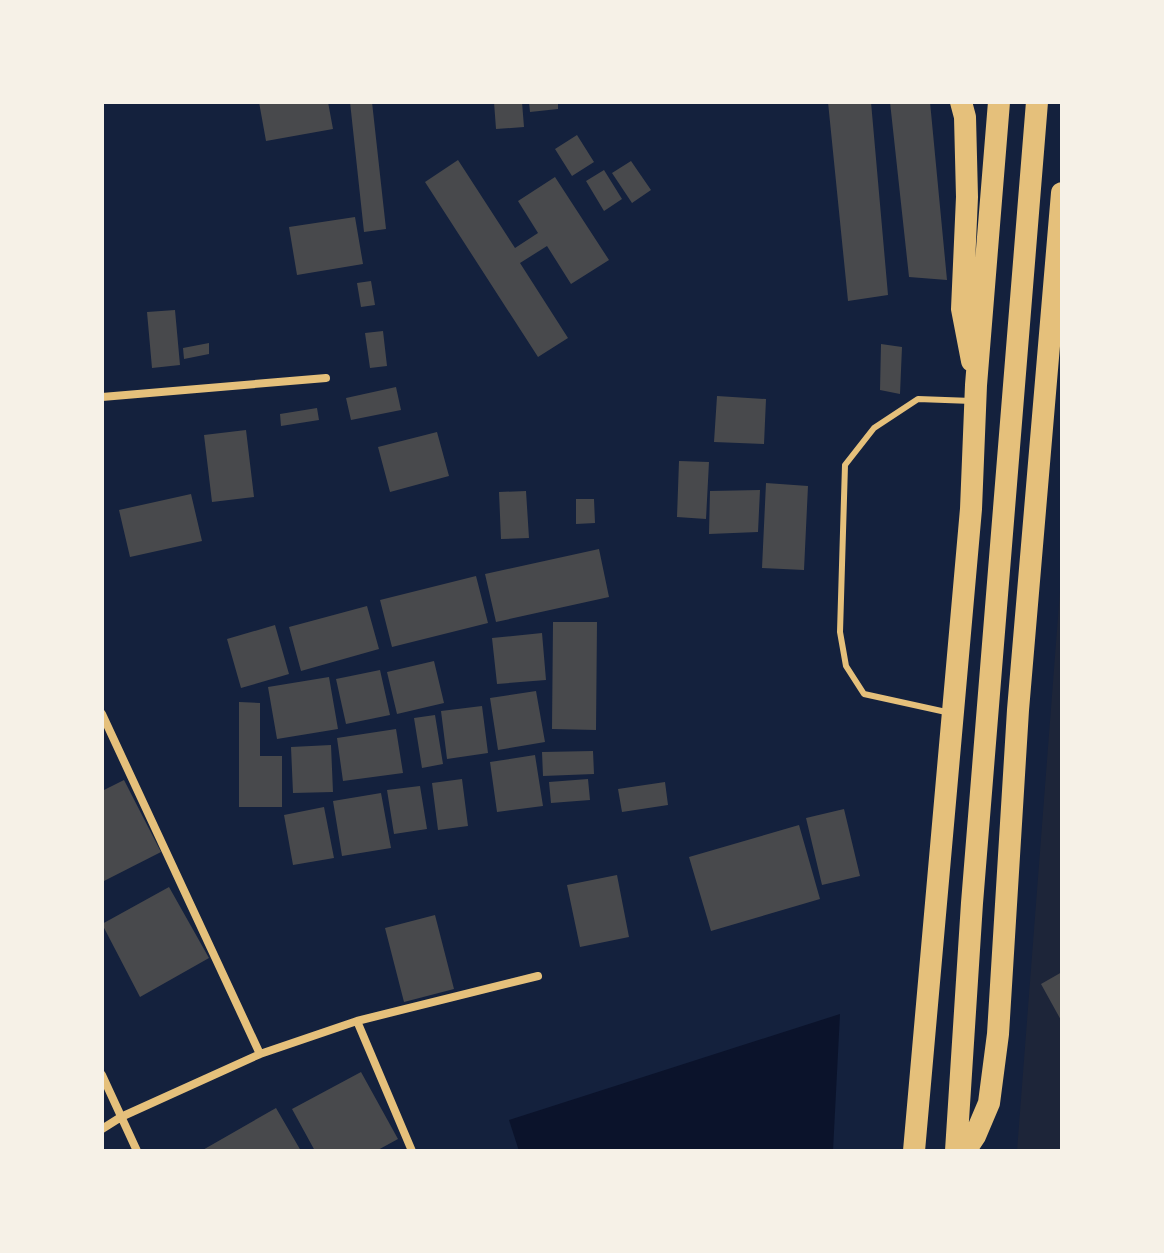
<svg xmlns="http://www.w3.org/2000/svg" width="1164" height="1253" viewBox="0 0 1164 1253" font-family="'Asap Condensed',sans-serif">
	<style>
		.green { fill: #1d2539 }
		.water { fill: #0b132b }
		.building { fill: #48494c }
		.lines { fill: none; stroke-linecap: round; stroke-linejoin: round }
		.service { stroke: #e5c07b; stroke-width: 6 }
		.minor { stroke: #e5c07b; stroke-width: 8 }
		.trunk { stroke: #e5c07b; stroke-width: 22 }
	</style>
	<rect width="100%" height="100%" fill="#14213d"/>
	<!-- green -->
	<path class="green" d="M1062,565v586h-45z"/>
	<!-- water -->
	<path class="water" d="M840,1014l-7,137h-314l-10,-31z"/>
	<!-- building -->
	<path class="building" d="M259,102h69l5,27 -67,12z
		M350,102h22l14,127 -22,3z
		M494,102h28l2,25 -28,2z
		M529,102h29v7l-28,3z
		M828,102h43l17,193 -40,6z
		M890,102h40l17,178 -38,-3z
		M577,135l17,27 -22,14 -17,-27z
		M458,160l57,88 23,-15 -20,-32 37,-24 54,83 -38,24 -24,-38 -27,17 48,75 -30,19 -113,-175z
		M631,161l20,29 -19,13 -20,-30z
		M604,170l18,29 -18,12 -18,-30z
		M355,217l8,47 -66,11 -8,-48z
		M371,281l4,24 -14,2 -4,-24z
		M175,310l5,55 -28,3 -5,-56z
		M383,331l4,35 -17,2 -5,-35z
		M209,343v11l-25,5 -1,-11z
		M881,344l21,3 -2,47 -20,-4z
		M396,387l5,23 -50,10 -5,-22z
		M717,396l49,3 -2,45 -50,-2z
		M317,408l2,12 -38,6 -1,-12z
		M246,430l8,67 -42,5 -8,-67z
		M437,432l12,44 -59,16 -12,-45z
		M679,461l30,1 -3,57 -29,-2z
		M766,483l42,3 -4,84 -42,-2z
		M760,490l-2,42 -49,2 1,-43z
		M526,491l3,47 -28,1 -2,-47z
		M191,494l11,47 -72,16 -11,-47z
		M576,499h18l1,24 -19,1z
		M599,549l10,48 -113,25 -11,-48z
		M476,576l12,47 -96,24 -12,-47z
		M367,606l12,43 -78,22 -12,-44z
		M553,622h44l-1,108 -44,-1z
		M275,625l14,49 -48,14 -14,-49z
		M542,633l4,47 -49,4 -5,-46z
		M434,661l10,42 -47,11 -10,-42z
		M380,670l10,45 -44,9 -10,-45z
		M329,677l9,52 -61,10 -9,-52z
		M536,691l9,51 -47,8 -8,-52z
		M239,702l21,1v53h22v51h-43z
		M482,706l6,47 -41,6 -6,-48z
		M435,715l8,49 -21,4 -8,-50z
		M396,729l7,44 -60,8 -6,-43z
		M331,745l2,47 -40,1 -2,-46z
		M593,751l1,23 -51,2 -1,-24z
		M535,755l8,51 -46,6 -7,-50z
		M462,779l6,47 -30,4 -6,-47z
		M588,779l2,21 -39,3 -2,-21z
		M124,780l37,72 -59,30v-91z
		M665,782l3,23 -46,7 -4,-23z
		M420,786l7,43 -33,5 -7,-44z
		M381,793l10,55 -49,8 -9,-55z
		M324,807l10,51 -41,7 -9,-50z
		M844,809l16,67 -38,9 -16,-67z
		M799,825l21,74 -109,32 -22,-74z
		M617,875l12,62 -49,10 -13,-62z
		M169,887l40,71 -69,39 -38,-73z
		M435,915l19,74 -50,13 -19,-74z
		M1062,972v50l-21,-38z
		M361,1072l37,67 -22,12h-61l-23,-42z
		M276,1108l25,43h-100z"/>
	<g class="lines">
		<!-- service -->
		<path class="service" d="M946,712l-82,-18 -18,-28 -6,-34 5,-167 29,-37 44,-29 54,2"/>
		<!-- minor -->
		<path class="minor" d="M102,397l224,-19
			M102,714l158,340
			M357,1021l55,130
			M102,1075l35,76
			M102,1129l19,-12 139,-63 97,-33 181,-45"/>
		<!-- trunk -->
		<path class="trunk" d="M961,102l4,15 2,80 -5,112 10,52
			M914,1151l57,-642 5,-124 23,-283
			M956,1151l16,-248 65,-801
			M965,1151l10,-15 14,-33 9,-69 20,-324 44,-517"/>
	</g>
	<!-- border -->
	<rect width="1164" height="1253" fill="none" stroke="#f6f1e7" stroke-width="208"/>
</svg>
